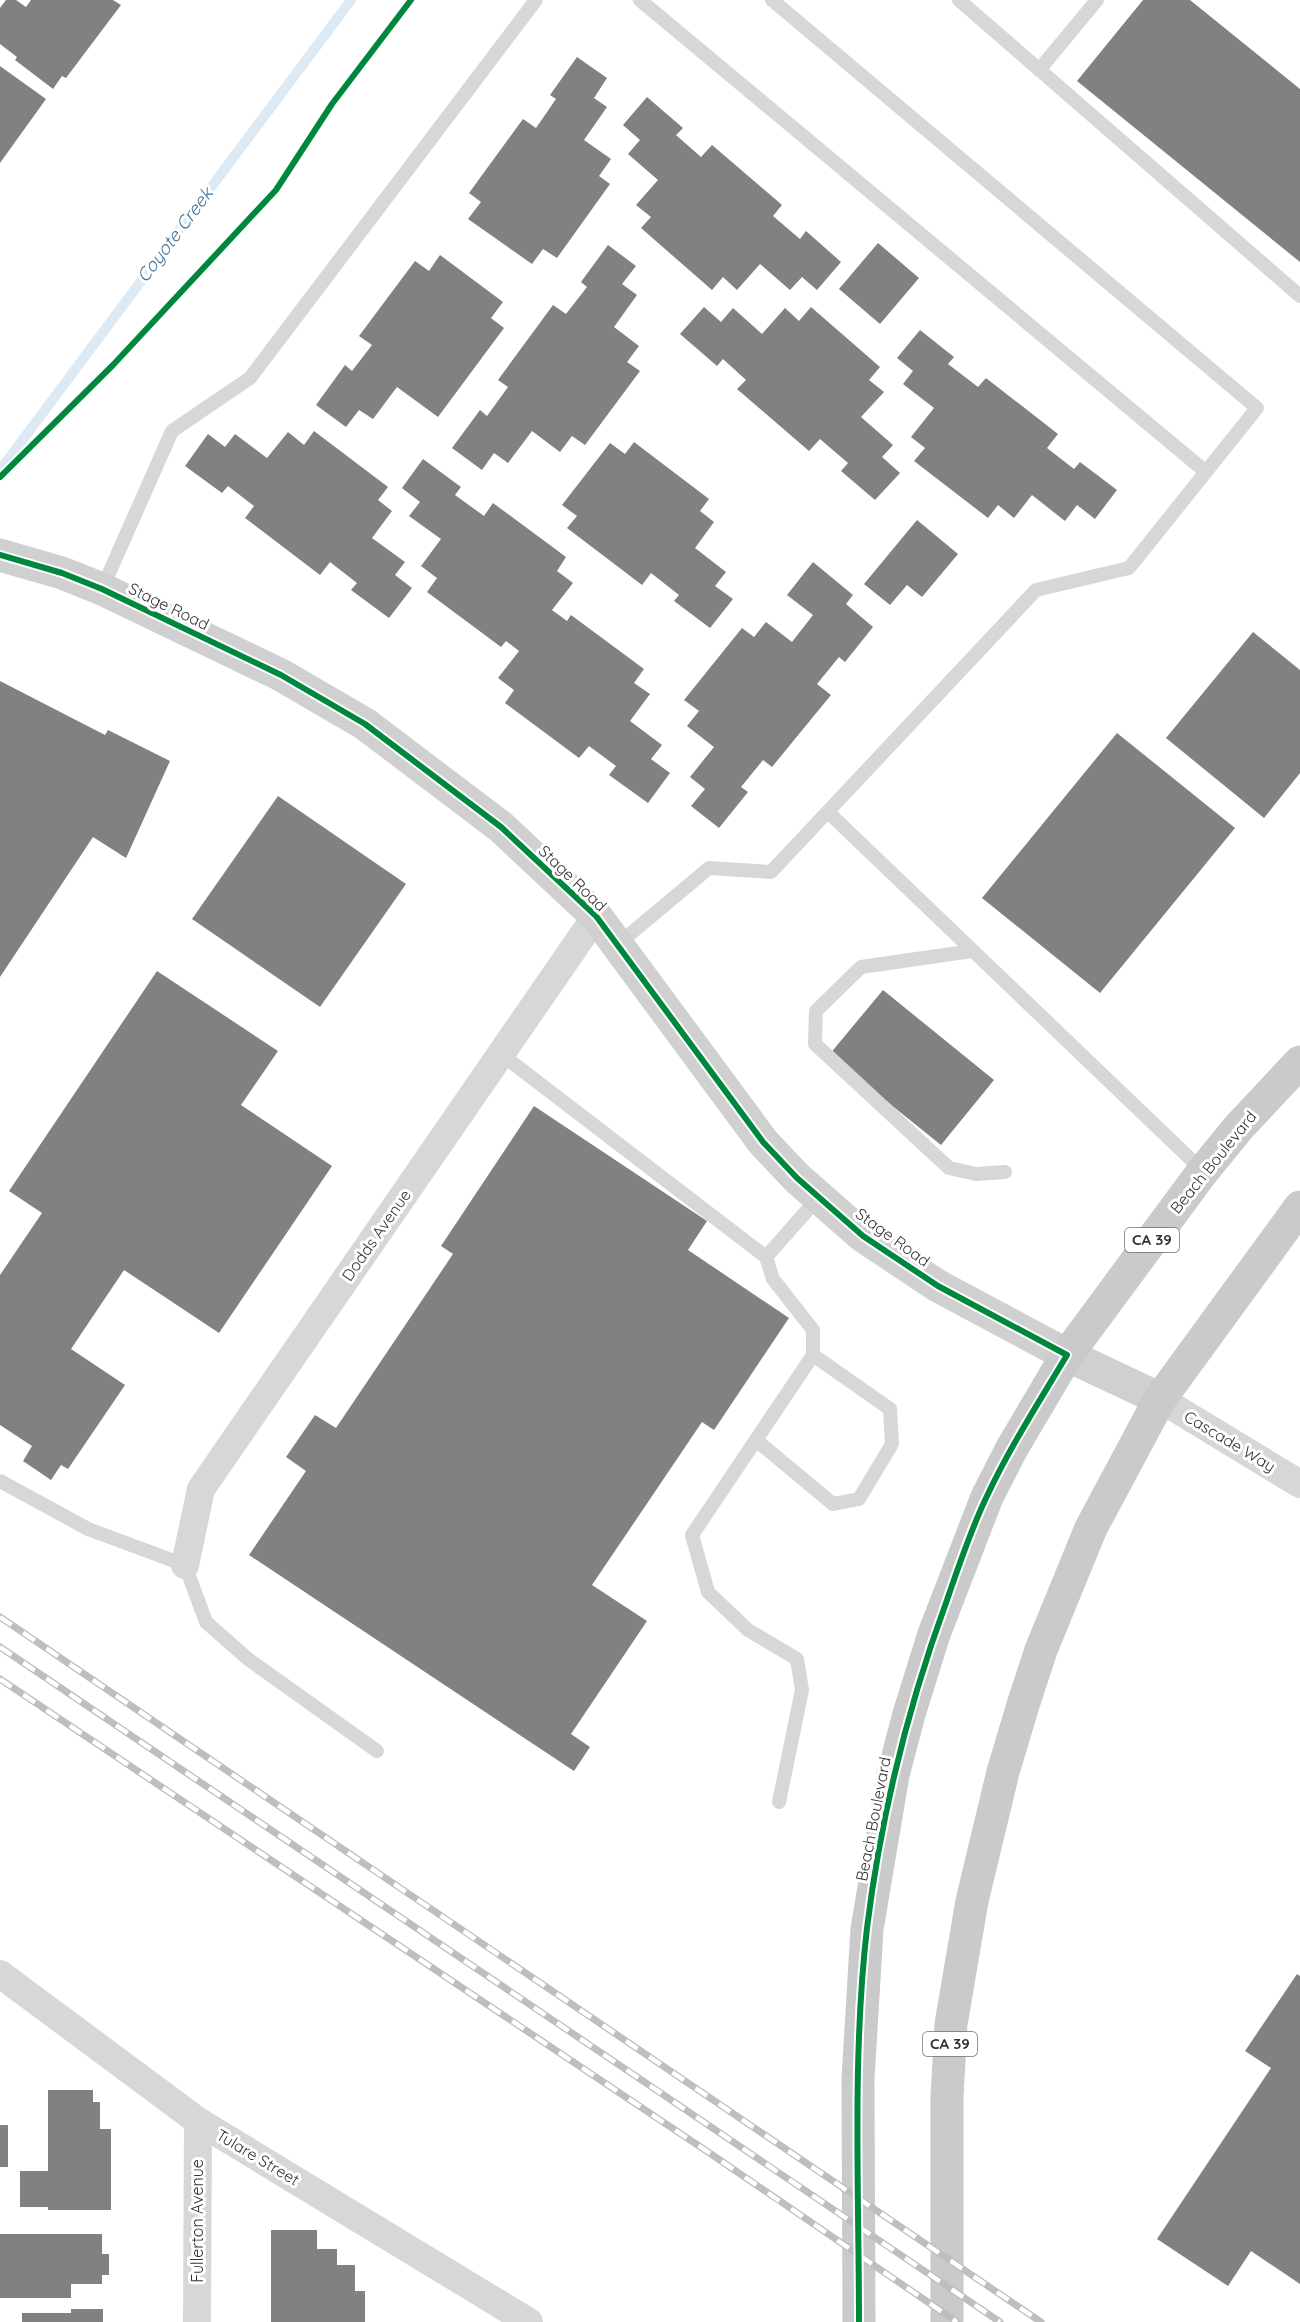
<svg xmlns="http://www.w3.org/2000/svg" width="1300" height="2322" viewBox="0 0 1300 2322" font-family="Quicksand,sans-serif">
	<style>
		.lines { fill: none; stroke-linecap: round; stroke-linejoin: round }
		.stream { stroke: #ddeaf4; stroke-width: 10 }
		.building { fill: #818181 }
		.lane { stroke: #d7d7d7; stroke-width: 14 }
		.street { stroke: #d7d7d7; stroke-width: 28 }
		.secondary { stroke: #d0d0d0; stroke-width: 33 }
		.primary { stroke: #cacaca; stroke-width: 33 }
		.rail-casing { stroke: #bebebe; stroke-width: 7 }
		.rail { stroke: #fff; stroke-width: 4.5; stroke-dasharray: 14; stroke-linecap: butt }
		.cycleway-casing { stroke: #fff; stroke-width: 10 }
		.cycleway { stroke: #00873e; stroke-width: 6 }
		.labels { text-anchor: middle; stroke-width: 6; stroke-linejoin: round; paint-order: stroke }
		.shield { fill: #fff; stroke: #707070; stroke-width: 1.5 }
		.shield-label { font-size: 15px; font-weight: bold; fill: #333 }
		.street-label { font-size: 16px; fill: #333; stroke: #fff }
		.water-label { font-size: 18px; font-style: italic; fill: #3c729a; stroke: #fff }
	</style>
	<rect width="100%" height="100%" fill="#fff"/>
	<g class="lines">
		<!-- stream -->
		<path class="stream" d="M0,470l351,-470"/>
	</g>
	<!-- building -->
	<path class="building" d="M6,0h10l10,7 5,-7h82l8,5 -55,73 -4,-2 -9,13 -38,-29 2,-3 -17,-13v-36z
		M1143,0h47l110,89v173l-223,-181z
		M577,57l30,21 -13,20 13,9 -23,33 27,19 -12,17 11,8 -53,74 -14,-9 -11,15 -64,-45 13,-17 -12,-9 54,-74 13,9 20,-29 -6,-4z
		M0,66l46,33 -46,64z
		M647,97l36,31 -7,7 25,22 11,-12 70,60 -9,11 27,23 6,-8 35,31 -24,28 -15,-13 -12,13 -30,-26 -23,26 -14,-13 -11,13 -71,-62 10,-11 -15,-12 22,-25 -30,-26 12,-14 -17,-15z
		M878,243l41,35 -39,46 -41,-35z
		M608,245l28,21 -14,18 15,11 -23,32 25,19 -12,16 13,9 -55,74 -13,-9 -12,16 -28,-21 -24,32 -14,-10 -12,17 -30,-22 28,-38 7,6 21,-29 -10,-7 55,-75 13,9 21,-27 -6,-5z
		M440,255l63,47 -12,16 13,10 -66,89 -41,-30 -24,32 -14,-9 -13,17 -30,-22 29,-40 7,6 20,-26 -13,-9 56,-75 14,10z
		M704,307l17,15 12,-14 29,26 23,-26 14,13 12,-14 69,60 -11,13 15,12 -23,25 32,28 -11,12 18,16 -25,27 -34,-29 7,-8 -28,-24 -11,12 -72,-62 9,-9 -23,-21 -6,7 -37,-32z
		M920,330l34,27 -6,7 30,23 8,-9 72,56 -11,14 27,21 6,-7 37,28 -22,29 -18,-14 -12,16 -33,-26 -18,23 -16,-13 -10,13 -74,-57 11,-13 -14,-11 23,-29 -31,-24 10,-13 -16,-13z
		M314,431l74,56 -10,13 14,11 -20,27 33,24 -10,13 17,13 -23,30 -38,-28 6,-7 -27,-21 -10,13 -75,-57 9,-12 -26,-20 -6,7 -37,-27 23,-32 17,13 10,-13 32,24 21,-26 16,13z
		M634,442l75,57 -9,12 14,11 -19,26 31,24 -11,14 18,13 -23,29 -36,-27 5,-6 -28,-22 -9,12 -75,-57 10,-12 -15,-11 48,-62 15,11z
		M423,459l38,28 -6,8 29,21 9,-13 73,54 -9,14 16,12 -21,27 15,11 4,-6 73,54 -10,14 16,11 -20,27 32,24 -11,14 19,14 -22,30 -39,-28 7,-9 -27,-20 -10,12 -74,-55 9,-13 -16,-12 21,-27 -13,-10 -5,6 -74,-55 10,-14 -16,-12 20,-27 -32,-23 11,-14 -18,-14z
		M917,520l41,34 -36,43 -15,-12 -17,20 -26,-21z
		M813,562l40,33 -7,9 27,23 -28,35 -6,-5 -22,27 14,11 -59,72 -9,-7 -22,27 7,5 -29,36 -28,-22 14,-17 -15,-12 24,-30 -27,-21 12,-15 -15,-11 58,-72 12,9 12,-15 26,20 21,-27 -26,-20z
		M1253,632l47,38v103l-36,45 -98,-80z
		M0,681l105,54 3,-5 62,31 -44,97 -33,-21 -93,140z
		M1117,733l118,95 -135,165 -118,-95z
		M278,796l128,88 -86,123 -128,-88z
		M157,971l121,80 -37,54 91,61 -113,167 -95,-63 -53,79 54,36 -57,84 -7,-4 -10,15 -28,-19 9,-15 -32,-21v-150l42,-62 -33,-22z
		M883,990l111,90 -53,65 -112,-90z
		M534,1106l173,115 -19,29 101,68 -75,112 -12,-8 -110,163 55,36 -76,113 19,13 -16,24 -325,-216 57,-84 -20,-14 29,-42 21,13 117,-174 -12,-8z
		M1297,1974l3,2v308l-49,-33 -23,35 -71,-47 114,-171 -26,-17z
		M48,2090h45v12h7v27h11v81h-63v-3h-28v-36h28z
		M0,2125h8v42h-8z
		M271,2230h46v19h20v16h18v26h10v31h-94z
		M0,2234h102v20h7v21h-7v9h-31v14h-71z
		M71,2309h32v13h-81v-9h49z"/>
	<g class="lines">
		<!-- lane -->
		<path class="lane" d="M640,0l566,472
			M959,0l341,296
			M1039,70l58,-70
			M102,589l70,-158 78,-53 286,-378
			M828,812l375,359
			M617,945l92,-77 62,4 265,-282 93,-22 128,-160 -485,-408
			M972,951l-111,16 -45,44 -1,33 134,124 27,6 29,-2
			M501,1054l265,203
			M756,1440l77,64 26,-5 33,-55 -2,-35 -77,-54
			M0,1481l88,48 97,36 21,57 42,37 129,92
			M779,1802l23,-112 -5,-31 -49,-29 -40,-38 -16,-57 121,-180v-25l-40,-51 -7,-22 53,-60"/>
		<!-- street -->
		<path class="street" d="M1160,1399l140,85
			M185,1565l16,-76 395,-573
			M0,1974l198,147 331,201
			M197,2322l1,-201"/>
		<!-- secondary -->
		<path class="secondary" d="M0,555l62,18 40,16 179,86 84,49 136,103 95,89 167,226 34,36 66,58 75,50 129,69 93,44"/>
		<!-- primary -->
		<path class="primary" d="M859,2322l-1,-243 9,-150 26,-154 16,-61 25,-80 53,-137 25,-49 55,-93 136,-184 36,-44 61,-65
			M947,2322v-225l4,-73 21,-123 31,-129 20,-67 18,-55 50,-122 69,-129 140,-192"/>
		<defs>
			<path id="rail" d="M0,1617l1041,705
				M0,1647l1000,675
				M0,1679l711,475 246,168"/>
		</defs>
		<!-- rail casing -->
		<use href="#rail" class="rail-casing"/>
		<!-- rail -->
		<use href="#rail" class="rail"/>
		<defs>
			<path id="cycleway" d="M0,477l113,-112 163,-175 56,-86 79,-104
				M0,555l62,18 40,16 179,86 84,49 136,103 95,89 167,226 34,36 66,58 75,50 129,69c-28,47 -57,92 -80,141 -16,33 -28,69 -40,104 -39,106 -66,215 -80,328 -15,129 -8,264 -8,394"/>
		</defs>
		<!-- cycleway casing -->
		<use href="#cycleway" class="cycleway-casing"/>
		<!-- cycleway -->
		<use href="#cycleway" class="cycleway"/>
	</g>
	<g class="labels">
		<!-- shield labels -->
		<g class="shield">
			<rect x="1125" y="1228" width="54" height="24" rx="4.5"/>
			<rect x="923" y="2032" width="54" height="24" rx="4.5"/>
		</g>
		<g class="shield-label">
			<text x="1152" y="1245">CA 39</text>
			<text x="950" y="2049">CA 39</text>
		</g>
		<!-- street labels -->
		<g class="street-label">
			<text transform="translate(169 606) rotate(26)" y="6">Stage Road</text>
			<text transform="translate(573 878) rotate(44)" y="6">Stage Road</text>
			<text transform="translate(1213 1162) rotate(-51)" y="6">Beach Boulevard</text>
			<text transform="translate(376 1235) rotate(-55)" y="6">Dodds Avenue</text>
			<text transform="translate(893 1237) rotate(36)" y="6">Stage Road</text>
			<text transform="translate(1230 1441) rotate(31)" y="6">Cascade Way</text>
			<text transform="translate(873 1819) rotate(-79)" y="6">Beach Boulevard</text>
			<text transform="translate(258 2157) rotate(31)" y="6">Tulare Street</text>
			<text transform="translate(197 2221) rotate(-90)" y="6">Fullerton Avenue</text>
		</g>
		<!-- water labels -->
		<g class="water-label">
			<text transform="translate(175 235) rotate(-53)" y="6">Coyote Creek</text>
		</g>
	</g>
</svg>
